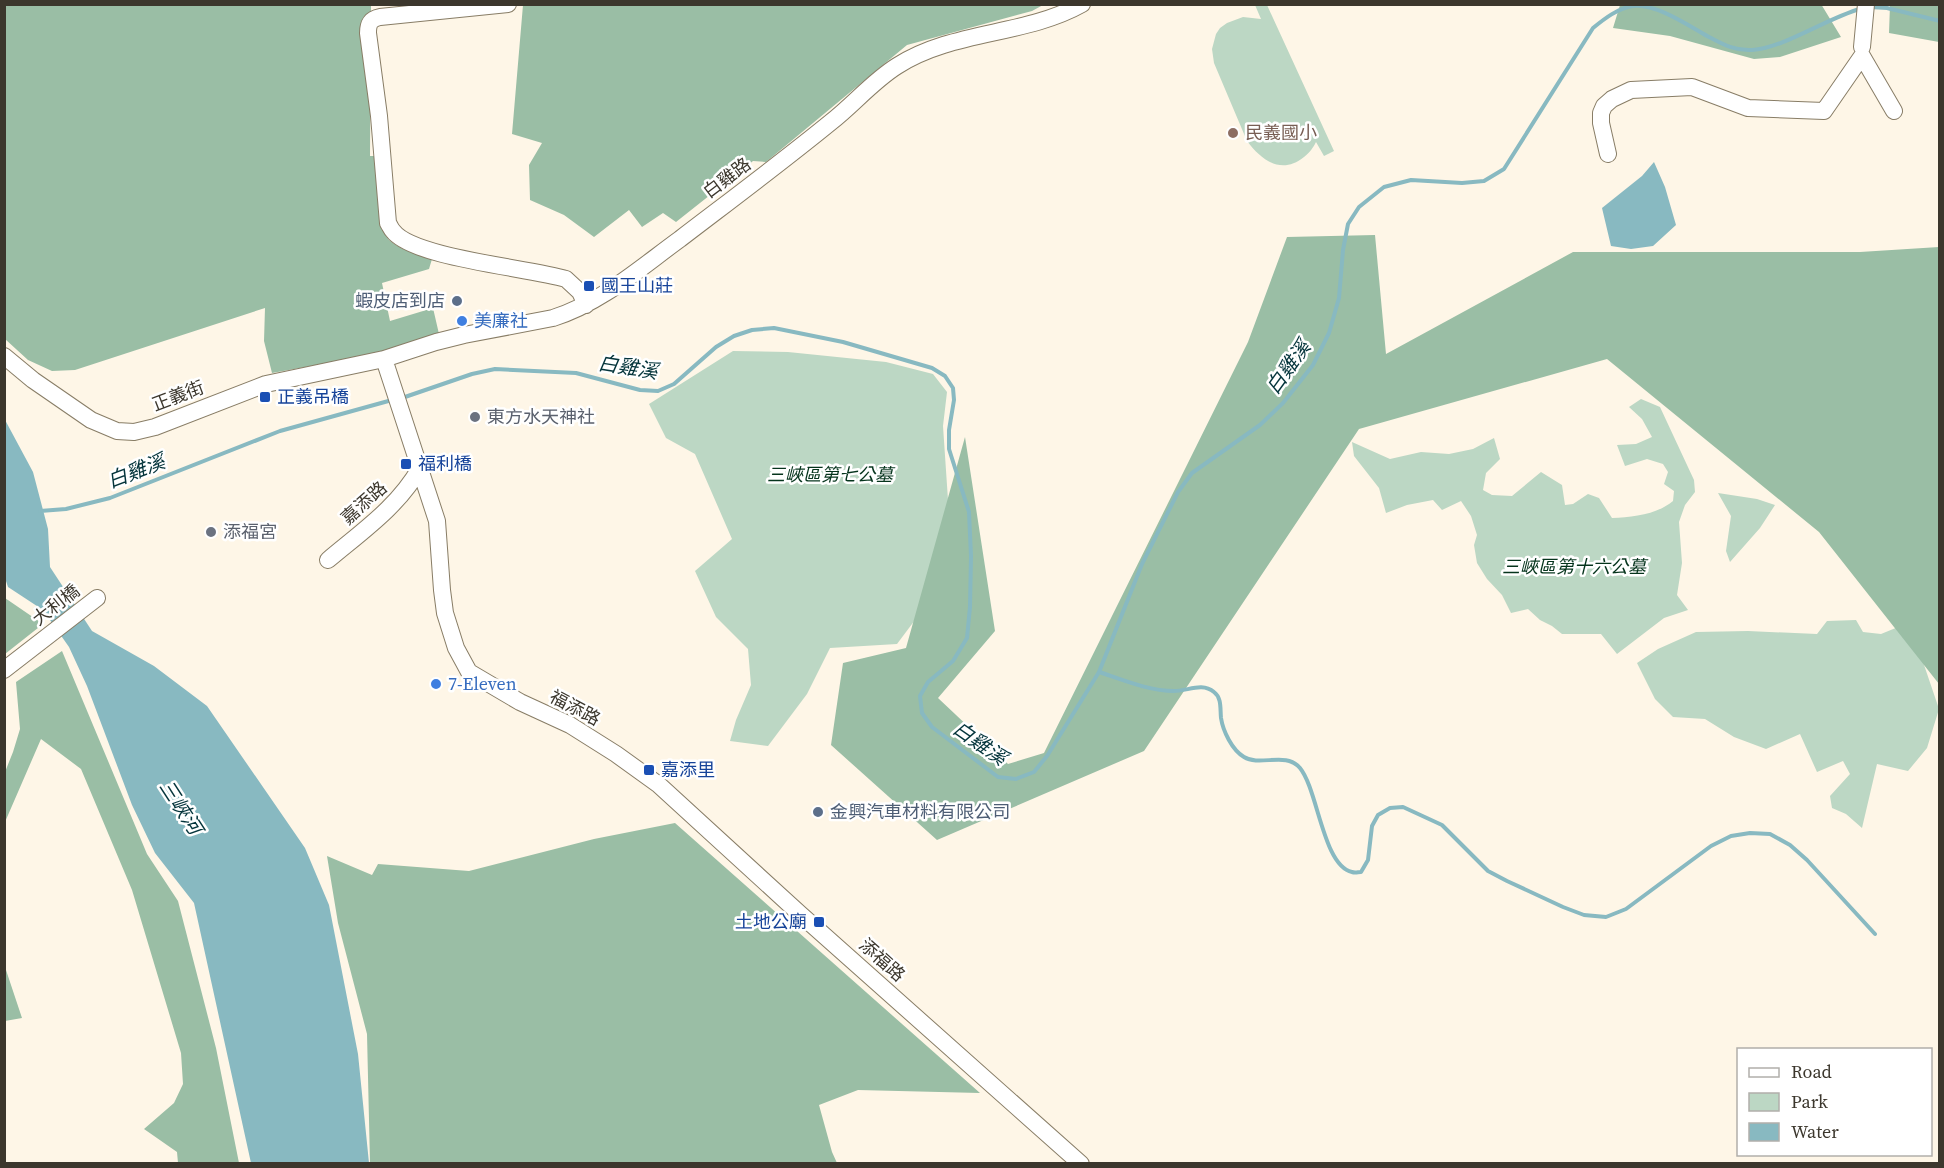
<svg xmlns="http://www.w3.org/2000/svg" width="1944" height="1168" viewBox="0 0 1944 1168" font-family="'Source Serif 4','Noto Sans TC',serif">
	<style>
		.green { fill: #bcd7c4 }
		.forest { fill: #9abea5 }
		.water { fill: #88b9c1 }
		.lines { fill: none; stroke-linecap: round; stroke-linejoin: round }
		.stream { stroke: #88b9c1; stroke-width: 4 }
		.minor-casing { stroke: #887d66; stroke-width: 18 }
		.minor { stroke: #fff; stroke-width: 16 }
		.education-dot { fill: #8d6e63; stroke: #fff; stroke-width: 2 }
		.transit-dot { fill: #1a4fb4; stroke: #fff; stroke-width: 2 }
		.service-dot { fill: #5c6f8a; stroke: #fff; stroke-width: 2 }
		.shop-dot { fill: #3f7fe0; stroke: #fff; stroke-width: 2 }
		.worship-dot { fill: #6b7280; stroke: #fff; stroke-width: 2 }
		.labels { text-anchor: middle; stroke-width: 5; stroke-linejoin: round; paint-order: stroke }
		.education-label { font-size: 18px; fill: #785e54; stroke: #fff; text-anchor: start }
		.street-label { font-size: 18px; fill: #3c372d; stroke: #fff }
		.transit-label { font-size: 18px; fill: #164399; stroke: #fff; text-anchor: start }
		.service-label { font-size: 18px; fill: #4e5e75; stroke: #fff; text-anchor: end }
		.shop-label { font-size: 18px; fill: #366cbe; stroke: #fff; text-anchor: start }
		.worship-label { font-size: 18px; fill: #5b616d; stroke: #fff; text-anchor: start }
		.park-label { font-size: 18px; font-style: italic; fill: #05341c; stroke: #fff }
		.water-label { font-size: 20px; font-style: italic; fill: #04343b; stroke: #fff }
	</style>
	<rect width="100%" height="100%" fill="#fef6e7"/>
	<!-- green -->
	<path class="green" d="M1255,5h12l67,146 -10,5 -8,-14c-3,6 -6,10 -12,15 -22,18 -42,4 -57,-16l-33,-78 -2,-14 4,-15 4,-6 7,-5 16,-6 18,2z
		M733,351l55,1 98,10 47,12 14,18 -4,34 5,74 -15,96 -36,48 -67,4 -23,46 -39,52 -38,-5 6,-21 15,-35 -3,-36 -32,-32 -21,-46 37,-32 -37,-85 -29,-16 -17,-34z
		M1641,399l19,8 34,73 1,12 -10,13 -6,17 3,41 -5,32 11,15 -24,8 -47,36 -16,-20h-39l-10,-8 -12,-6 -12,-11 -17,4 -9,-18 -15,-16 -10,-16 -3,-18 3,-10 -6,-19 -10,-15 -19,9 -9,-10 -26,5 -21,8 -7,-25 -25,-32 -2,-14 38,17 31,-7 28,2 24,-5 21,-11 6,21 -14,14 -3,17 9,5 20,1 29,-24 21,13 3,20 8,-1 15,-10 11,4 13,20c21,-1 44,-3 61,-17l1,-10 -10,-7 4,-12 -5,-8 -16,-5 -22,7 -8,-21 19,-1 16,-7 -10,-18 -13,-12z
		M1718,493l39,6 18,6 -15,23 -30,34 -4,-11 5,-35z
		M1856,620l7,12 18,2 22,-9 18,31 18,53 -12,39 -19,23 -31,-7 -15,64 -16,-14 -14,-6 -2,-12 20,-22 -7,-13 -26,11 -17,-38 -34,15 -32,-12 -29,-18 -32,-2 -18,-18 -18,-36 21,-14 38,-17 52,-1 69,3 10,-13z"/>
	<!-- forest -->
	<path class="forest" d="M1821,4l20,33 -61,20 -26,2 -84,-23 -57,-8 7,-23z
		M5,5h366l-1,151h6c2,20 1,64 10,80 7,12 33,19 46,23l-3,10 -47,14 8,38 43,-13 6,26 -56,19 -111,20 -8,-32 1,-33 -190,62 -23,1 -24,-11 -23,-21z
		M523,5v-1l520,1 -11,6 -125,34 -141,117 -13,-1 -77,61 -13,-9 -21,14 -13,-17 -35,27 -30,-22 -34,-15 -1,-35 13,-22 -30,-9z
		M1890,5h49v37l-50,-9z
		M1375,235l11,119 187,-102h287l79,-5v437l-120,-152 -212,-173 -248,70 -215,322 -207,89 -106,-95 12,-82 63,-15 59,-211 30,194 -57,67 70,66 36,-11 204,-411 39,-105z
		M5,598l38,26 -38,30z
		M62,651l85,203 31,47 38,147 23,115h-61l-1,-11 -33,-23 30,-26 9,-19 -2,-31 -49,-163 -51,-121 -40,-30 -36,83v-50l8,-20 7,-23 -4,-47z
		M675,823l305,270 -122,-3 -39,15 13,47 5,11h-467l-3,-129 -29,-111 -11,-67 45,19 6,-11 91,7 125,-32z
		M4,964l18,54 -17,3h-1z"/>
	<!-- water -->
	<path class="water" d="M1654,162l11,25 11,38 -23,21 -22,3 -20,-3 -9,-38 40,-32z
		M4,418l29,54 15,57 2,38 42,64 62,35 53,40 98,142 24,57 29,149 11,109h-118l-57,-260 -39,-50 -23,-48 -45,-119 -18,-39 -26,-37 -35,-23 -3,-9z"/>
	<g class="lines">
		<!-- stream -->
		<path class="stream" d="M1870,7l17,1 53,13
			M402,398l70,-24 23,-5 81,4 64,17 18,1 16,-7 42,-37 18,-11 18,-6 22,-2 69,14 89,26 13,8 8,12 1,12 -5,30v19l20,63 2,44 -1,51 -3,31 -14,23 -25,21 -8,14 2,17 10,14 66,50 18,2 18,-7 13,-16 52,-84 43,-108 36,-72 14,-19 68,-48 23,-22 30,-38 16,-32 10,-35 4,-48 5,-26 11,-17 25,-20 27,-7 51,3 22,-2 20,-12 89,-141c11,-9 25,-20 40,-22 23,-3 56,20 76,31 15,8 26,14 43,13 32,-2 75,-32 108,-41
			M40,511l26,-2 44,-11 170,-67 112,-31
			M1099,672c24,8 50,19 75,19 14,0 28,-9 40,1 8,6 6,17 7,26 2,13 11,32 23,39 16,10 42,-6 56,11 18,22 23,98 52,104 3,1 6,0 9,0l7,-12 4,-34 6,-11 12,-7 13,-1 39,18 46,46 19,10 56,26 21,8 22,2 20,-8 85,-63 20,-10 19,-3 20,1 20,11 17,15 68,74"/>
		<defs>
			<path id="minor" d="M508,4l-128,13c-10,2 -12,7 -12,16l11,83 9,107c2,3 3,6 5,8 20,27 137,37 173,48l14,13 6,13
				M1862,47l4,-43
				M1608,154l-7,-31v-10l3,-7 8,-7 19,-9 61,-3 56,21 76,3 38,-55 32,55
				M4,356l29,24 58,40 26,11 17,1 21,-5 111,-43 118,-25 52,-17 28,-7 89,-17c48,-15 87,-50 127,-79 51,-39 102,-77 151,-117 23,-18 42,-41 66,-56 56,-36 128,-30 185,-62
				M384,359l53,162 5,69 3,23 11,35 13,24 51,30 50,23 46,29 43,31 141,129 281,250
				M328,560c33,-28 70,-53 92,-92
				M4,670l93,-72"/>
		</defs>
		<!-- minor casing -->
		<use href="#minor" class="minor-casing"/>
		<!-- minor -->
		<use href="#minor" class="minor"/>
	</g>
	<!-- markers -->
	<circle class="education-dot" cx="1233" cy="133" r="6"/>
	<g class="transit-dot">
		<rect x="583" y="280" width="12" height="12" rx="3"/>
		<rect x="259" y="391" width="12" height="12" rx="3"/>
		<rect x="400" y="458" width="12" height="12" rx="3"/>
		<rect x="643" y="764" width="12" height="12" rx="3"/>
		<rect x="813" y="916" width="12" height="12" rx="3"/>
	</g>
	<g class="service-dot">
		<circle cx="457" cy="301" r="6"/>
		<circle cx="818" cy="812" r="6"/>
	</g>
	<g class="shop-dot">
		<circle cx="462" cy="321" r="6"/>
		<circle cx="436" cy="684" r="6"/>
	</g>
	<g class="worship-dot">
		<circle cx="475" cy="417" r="6"/>
		<circle cx="211" cy="532" r="6"/>
	</g>
	<g class="labels">
		<!-- education labels -->
		<g class="education-label">
			<text x="1245" y="139">民義國小</text>
		</g>
		<!-- street labels -->
		<g class="street-label">
			<text transform="translate(727 178) rotate(-37)" y="6">白雞路</text>
			<text transform="translate(178 396) rotate(-21)" y="6">正義街</text>
			<text transform="translate(364 503) rotate(-42)" y="6">嘉添路</text>
			<text transform="translate(56 605) rotate(-38)" y="6">大利橋</text>
			<text transform="translate(575 708) rotate(28)" y="6">福添路</text>
			<text transform="translate(882 960) rotate(42)" y="6">添福路</text>
		</g>
		<!-- transit labels -->
		<g class="transit-label">
			<text x="601" y="292">國王山莊</text>
			<text x="277" y="403">正義吊橋</text>
			<text x="418" y="470">福利橋</text>
			<text x="661" y="776">嘉添里</text>
			<text x="807" y="928" text-anchor="end">土地公廟</text>
		</g>
		<!-- service labels -->
		<g class="service-label">
			<text x="445" y="307">蝦皮店到店</text>
			<text x="830" y="818" text-anchor="start">金興汽車材料有限公司</text>
		</g>
		<!-- shop labels -->
		<g class="shop-label">
			<text x="474" y="327">美廉社</text>
			<text x="448" y="690">7-Eleven</text>
		</g>
		<!-- worship labels -->
		<g class="worship-label">
			<text x="487" y="423">東方水天神社</text>
			<text x="223" y="538">添福宮</text>
		</g>
		<!-- park labels -->
		<g class="park-label">
			<text x="830" y="481">三峽區第七公墓</text>
			<text x="1574" y="573">三峽區第十六公墓</text>
		</g>
		<!-- water labels -->
		<g class="water-label">
			<text transform="translate(628 367) rotate(9)" y="7">白雞溪</text>
			<text transform="translate(1288 367) rotate(-54)" y="7">白雞溪</text>
			<text transform="translate(136 471) rotate(-21)" y="7">白雞溪</text>
			<text transform="translate(980 743) rotate(35)" y="7">白雞溪</text>
			<text transform="translate(181 807) rotate(57)" y="7">三峽河</text>
		</g>
	</g>
	<!-- border -->
	<rect width="1944" height="1168" fill="none" stroke="#3c372d" stroke-width="12"/>
	<!-- legend -->
	<rect x="1737" y="1048" width="195" height="108" fill="#ffffff" stroke="#b1afab" stroke-width="1.5"/>
	<rect x="1749" y="1068" width="30" height="9" fill="#ffffff" stroke="#b1afab" stroke-width="1.5"/>
	<text x="1791" y="1078" font-size="18" fill="#3c372d">Road</text>
	<rect x="1749" y="1093" width="30" height="18" fill="#bcd7c4" stroke="#b1afab" stroke-width="1.5"/>
	<text x="1791" y="1108" font-size="18" fill="#3c372d">Park</text>
	<rect x="1749" y="1123" width="30" height="18" fill="#88b9c1" stroke="#b1afab" stroke-width="1.5"/>
	<text x="1791" y="1138" font-size="18" fill="#3c372d">Water</text>
</svg>
